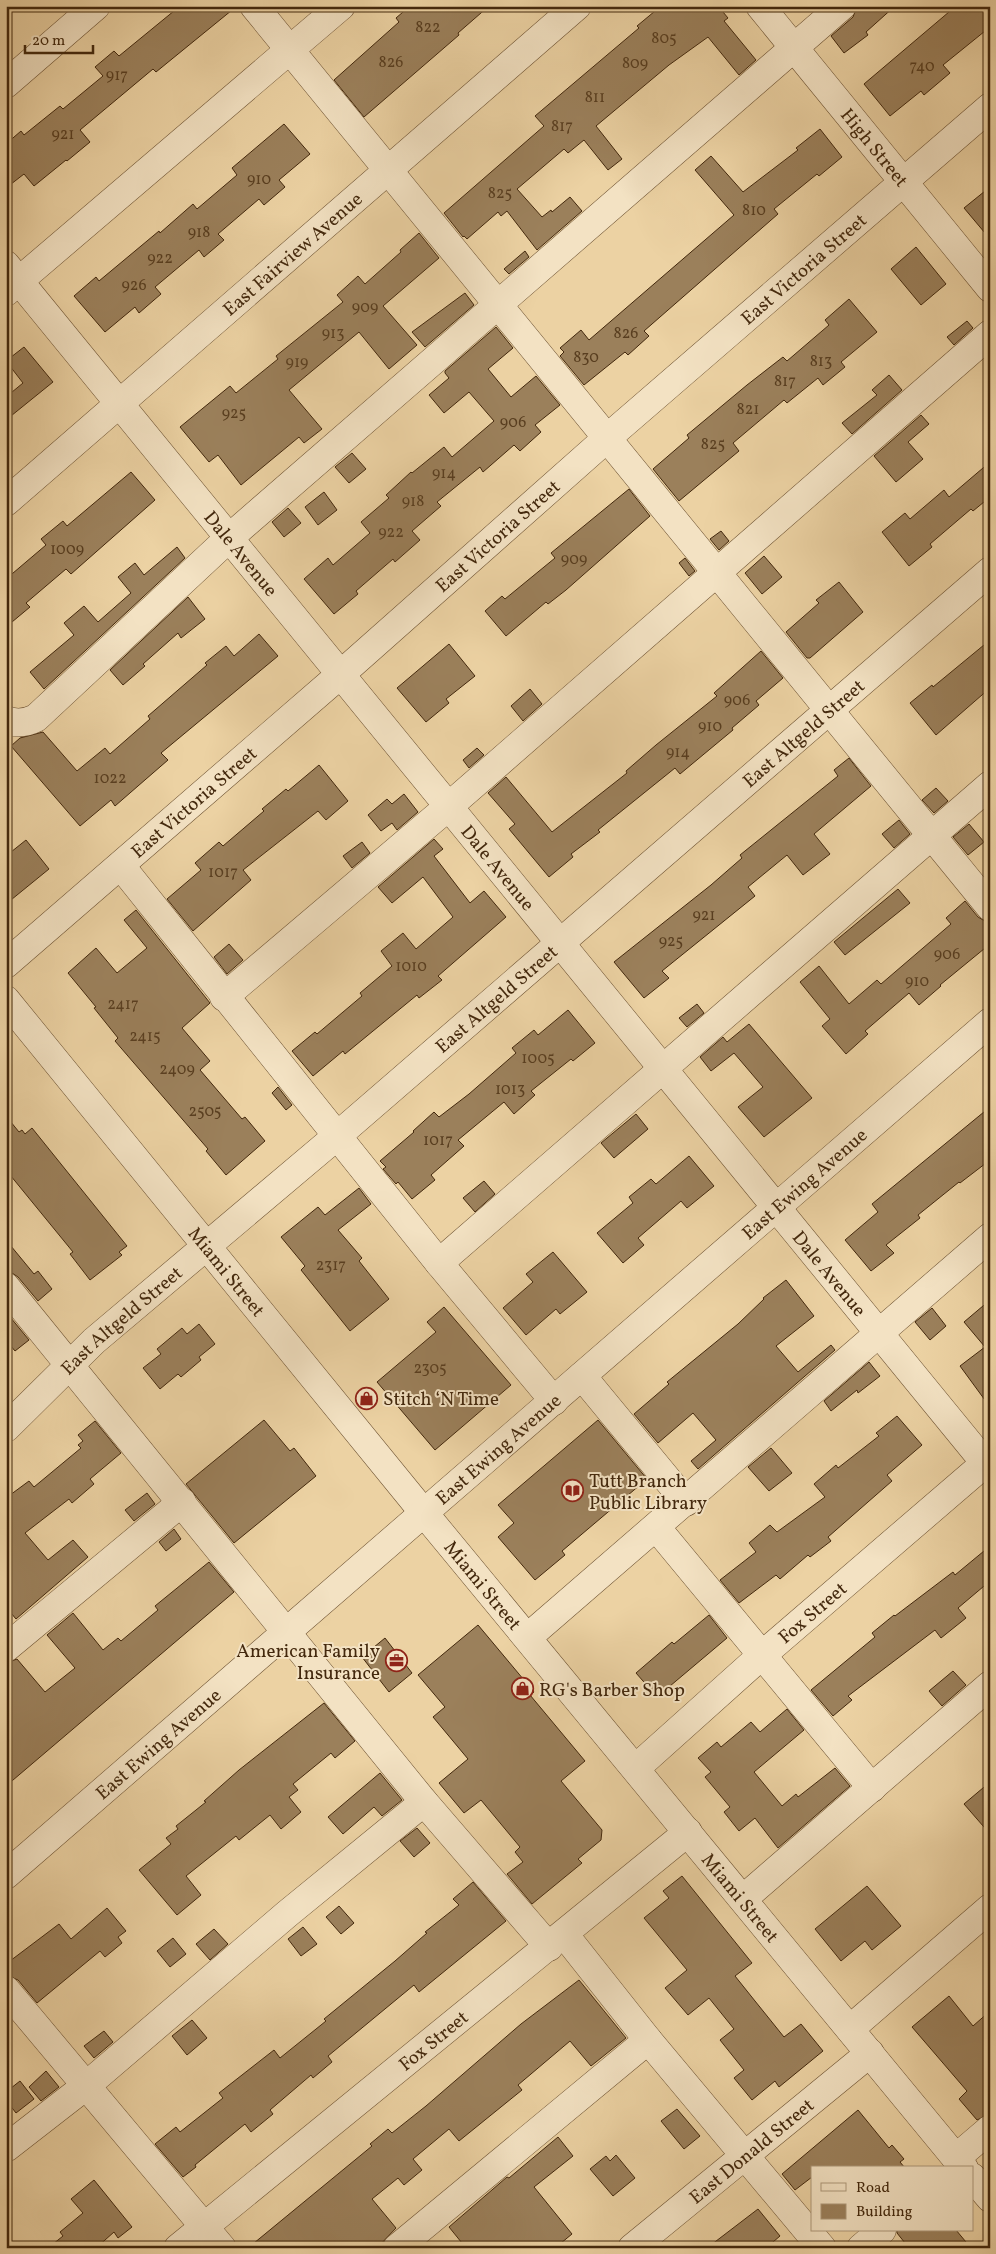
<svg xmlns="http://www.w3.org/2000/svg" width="996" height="2254" viewBox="0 0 996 2254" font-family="Vollkorn,serif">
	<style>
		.building { fill: #9b805b; stroke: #43280d }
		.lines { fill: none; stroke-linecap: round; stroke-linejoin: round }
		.minor-casing { stroke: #6d5232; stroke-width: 29 }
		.minor { stroke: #f3e2c3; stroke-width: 28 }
		.labels { text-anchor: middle; stroke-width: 4; stroke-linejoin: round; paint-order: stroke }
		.number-label { font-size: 16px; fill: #593e20 }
		.street-label { font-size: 19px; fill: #43280d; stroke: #f3e2c3 }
		.poi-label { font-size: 19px; fill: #43280d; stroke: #f3e2c3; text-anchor: start }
	</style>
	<rect width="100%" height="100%" fill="#ecd2a3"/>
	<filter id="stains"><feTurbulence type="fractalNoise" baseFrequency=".004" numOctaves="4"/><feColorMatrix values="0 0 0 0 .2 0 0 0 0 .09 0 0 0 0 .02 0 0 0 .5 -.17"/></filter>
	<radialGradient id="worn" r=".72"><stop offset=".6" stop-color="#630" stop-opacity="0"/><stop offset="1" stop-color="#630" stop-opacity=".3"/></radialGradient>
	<!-- building -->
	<path class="building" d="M180,6h57l-81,66 -3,-3 -73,61 10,12 -23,19 -1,-1 -32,26 -10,-12 -18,14v-44l15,-13 3,4 36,-29 3,3 40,-33 -8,-9 19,-16 5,5z
		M410,6h79l-31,27 1,2 -95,82 -30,-37 65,-58 -3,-4z
		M661,6h57l10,12 -4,3 32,39 -17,15 -31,-38 -39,28 -73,61 26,33 -14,11 -24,-30 -16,13 -4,-4 -47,40 25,28 9,-7 1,2 18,-15 12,14 -45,39 -30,-39 -6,5 -3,-4 -31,27 -3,-3 -1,1 -19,-24 100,-87 -9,-10 104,-88 -2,-2z
		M857,6h38l-29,26 2,3 -24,18 -13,-17 22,-19z
		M956,6h34v21l-47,38 7,8 -26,22 -3,-4 -31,25 -26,-32z
		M284,124l26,30 -31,26 6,7 -21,18 -5,-6 -41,35 6,6 -20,17 -5,-7 -44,37 6,7 -22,19 -4,-6 -30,25 -31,-36 22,-19 3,4 60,-50 1,2 33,-29 4,5 40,-34 -5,-7z
		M820,129l22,28 -23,19 -2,-2 -43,35 4,5 -134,117 5,5 -21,19 -3,-3 -41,33 -24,-29 4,-4 -4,-4 21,-18 8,10 145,-125 -39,-45 16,-14 32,36 55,-42 -2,-2z
		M990,187v52l-26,-31z
		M419,233l20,25 -56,48 34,39 -28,24 -30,-37 -70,58 33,39 -18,14 -5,-6 -58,48 -23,-30 -9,7 -29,-35 50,-41 6,7 42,-34 -2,-3 67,-54 -6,-7 21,-19 7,8 36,-32 -1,-2z
		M916,247l30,37 -25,21 -30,-36z
		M525,251l4,6 -20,17 -5,-5z
		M465,293l9,12 -49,42 -13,-15z
		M849,299l28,33 -36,30 4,5 -22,18 -5,-7 -31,25 -3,-3 -51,43 6,8 -60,50 -26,-32 36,-31 -2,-3 60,-50 36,-28 4,4 42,-36 -4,-5z
		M967,321l6,7 -19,17 -7,-8z
		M496,327l17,21 -25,21 23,28 25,-21 24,29 -25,20 6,7 -21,19 -6,-6 -31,27 -3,-5 -43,35 4,4 -29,25 8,9 -25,22 -2,-3 -37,32 2,3 -24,20 -30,-35 24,-21 5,7 37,-32 -9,-11 28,-24 -3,-3 25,-23 1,1 32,-26 8,10 42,-36 -25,-29 -25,21 -15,-18 20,-17 -4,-5v-2z
		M24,347l29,35 -47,38v-23l17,-14 -17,-22z
		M889,375l13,15 -50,44 -10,-11 35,-28 -5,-5z
		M921,415l8,9 -21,18 15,17 -27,23 -22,-26z
		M352,453l14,16 -17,14 -14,-16z
		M990,462v35l-17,14 -2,-2 -41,35 2,3 -23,19 -27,-34 23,-19 5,6 34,-29 5,7z
		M131,472l24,28 -84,74 -5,-5 -40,34 4,4 -24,20v-48l40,-34 -5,-6 22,-18 4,5z
		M629,489l21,27 -84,74 -18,14 -2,-2 -40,34 -21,-25 17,-15 3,3 50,-41 -4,-5z
		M324,492l13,18 -19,15 -13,-18z
		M288,508l13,15 -17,14 -12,-15z
		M721,531l8,10 -10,9 -9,-11z
		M177,547l8,11 -141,131 -14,-17 44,-37 -10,-12 20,-17 14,16 33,-29 -13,-16 17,-14 9,12z
		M764,556l18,21 -20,17 -17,-21z
		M685,558l10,13 -6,5 -10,-13z
		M839,582l24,30 -53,46h-3l-21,-26 33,-29 -3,-3z
		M188,597l17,22 -24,19 -3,-5 -35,31 2,2 -22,19 -13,-15z
		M259,634l19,22 -117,97 7,7 -30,26 -23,20 -4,-6 -31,26 -69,-80 9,-8 23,-6 34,39 28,-23 5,6 40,-35 -2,-3 59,-51 -2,-2 21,-17 8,10z
		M990,640v48l-54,47 -26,-32 22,-18 1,2z
		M449,644l26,32 -29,23 3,4 -23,19 -29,-34z
		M761,651l22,27 -27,23 3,4 -27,23 1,2 -53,44 -5,-6 -77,62 2,2 -29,22 2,3 -24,20 -40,-48 6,-5 -27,-31 18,-16 46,55 75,-59 -1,-2 30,-26 61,-49 -3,-3z
		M530,689l12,15 -19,17 -12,-15z
		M477,748l7,7 -15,13 -6,-8z
		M849,758l22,28 -57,48 16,20 -27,21 -16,-20 -39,32 7,9 -93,75 7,7 -25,20 -30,-36 97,-77 31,-27 -2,-3 98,-79 -4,-6z
		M319,765l29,36 -22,19 -8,-9 -75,59 8,10 -58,51 -26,-32 34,-29 -6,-7 24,-21 4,4 41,-35 -2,-2 24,-20 2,2z
		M936,788l12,13 -14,12 -12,-13z
		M404,794l14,18 -21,18 -5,-7 -11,8 -13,-16 19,-16 5,5z
		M899,820l11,14 -16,14 -12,-14z
		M969,824l15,18 -16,13 -15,-18z
		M434,839l9,10 -9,7 36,47 14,-12 22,26 -68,59 4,4 -23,18 -2,-3 -72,59 -2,-3 -30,25 -21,-25 23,-19 2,2 45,-38 -2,-3 32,-27 -11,-15 22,-18 13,16 37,-32 -30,-40 -31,26 -14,-16z
		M26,840l23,29 -43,35v-48z
		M362,842l8,11 -18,15 -9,-12z
		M898,889l12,14 -65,52 -11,-13z
		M965,901l13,16 12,7v20l-50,41 1,1 -22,19 -10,-12 -44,38 3,3 -22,20 -24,-28 8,-7 -30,-37 19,-16 30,38 28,-24 4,4 70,-60 -5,-6z
		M136,910l74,93 -28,25 28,33 -10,9 42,49 3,-2 20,24 -39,34 -20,-24 2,-2 -93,-108 3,-3 -24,-30 2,-1 -28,-34 28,-25 21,25 30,-25 -23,-28z
		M229,944l14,16 -16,14 -13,-17z
		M697,1004l7,9 -17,14 -8,-9z
		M568,1010l27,33 -22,18 -2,-2 -40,32 4,4 -21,19 -10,-12 -46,38 6,6 -33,29 4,5 -23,19 -14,-17 -2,2 -13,-15 3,-2 -6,-6 34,-29 -1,-1 21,-19 5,5 30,-23 47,-41 -4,-5 22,-18 4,5z
		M749,1024l63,74 -48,39 -26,-30 25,-20 -29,-34 -23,18 -11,-14 23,-20 4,5z
		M278,1087l14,18 -6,5 -14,-17z
		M990,1107v53l-30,23 -1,-1 -41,33 2,3 -34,27 8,8 -23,18 -26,-31 33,-28 -6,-8z
		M636,1114l12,15 -34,29 -13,-15z
		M6,1116l13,16 3,-2 3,4 7,-6 95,118 -8,6 3,3 -32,25 -20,-26 3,-2 -67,-82z
		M689,1156l25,30 -27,22 -6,-7 -43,37 6,7 -21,18 -26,-30 36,-30 -4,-6 22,-18 5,5z
		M484,1181l11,13 -20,18 -12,-14z
		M359,1188l12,16 -33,26 24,28 -3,3 30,38 -39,32 -49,-61 4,-4 -24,-29 37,-30 7,8z
		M6,1240l28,34 4,-3 14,18 -14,12 -20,-24 -6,-4 -6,-1z
		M553,1252l34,40 -27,22 -4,-5 -30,26 -23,-27 30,-26 -7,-8z
		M786,1280l28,36 -38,30 22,26 33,-27 4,5 -137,119 -7,-8 25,-21 -23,-27 -35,30 -24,-29 35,-30 -2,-2 71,-58 26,-25 -1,-1z
		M990,1300v107l-30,-41 25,-19 -21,-25z
		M444,1307l67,78 -76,65 -58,-68 59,-50 -9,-10z
		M932,1308l14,18 -16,14 -15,-18z
		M6,1312l23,28 -14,11 -9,-11z
		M199,1324l16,20 -16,13 2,3 -20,17 -3,-3 -18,15 -17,-21 18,-14 -4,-5 25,-21 5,6z
		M869,1362l11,14 -22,17 -1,-3 -26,21 -7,-10z
		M897,1416l25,29 -35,30 5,6 -64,56 3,4 -21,16 -2,-2 -28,24 -4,-4 -37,28 -19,-23 36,-28 -7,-9 21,-18 7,7 48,-35 -11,-13 22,-19 2,3 41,-32 -3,-3z
		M264,1420l26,31 4,-3 22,28 -82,67 -48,-59z
		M598,1420l49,59 -85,72 3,4 -30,25 -37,-43 16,-14 -16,-18z
		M95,1421l26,32 -31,26 4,5 -22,19 -3,-4 -44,34 23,27 25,-20 15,17 -72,62 -10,-12v-109l23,-17 5,6 47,-39 -3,-3 5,-4 -5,-6z
		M771,1448l21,25 -23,18 -21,-24z
		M147,1493l8,11 -21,17 -9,-11z
		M174,1529l7,10 -15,12 -7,-9z
		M990,1546v35l-32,27 8,10 -25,20 -6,-8 -87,66 4,4 -19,16 -22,-26 64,-53 -3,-4 22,-18 1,1 58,-44 2,3z
		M209,1562l25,30 -228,194v-123l11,-4 28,33 30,-24 -28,-33 26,-22 30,37 15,-12 3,3 37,-31 -3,-4z
		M709,1615l18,23 -70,59 -21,-24 36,-31 2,2z
		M478,1625l56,67 -4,3 55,66 -24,20 41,49 -1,10 -23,19 4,4 -50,41 -25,-30 16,-12 -8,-10 5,-5 -39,-47 -17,13 -25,-30 29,-24 -35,-42 12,-10 -27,-32z
		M385,1638l27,35 -23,19 -27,-35z
		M953,1671l13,14 -24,21 -13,-15z
		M324,1703l31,38 -20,17 -4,-5 -38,31 5,6 -9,7 12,15 -20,17 -11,-14 -31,25 -3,-4 -50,40 15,19 -24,20 -38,-45 32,-26 -5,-6 12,-9 -2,-3 30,-24 -2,-1 35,-31z
		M787,1709l17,21 -50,42 28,34 14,-12 2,3 37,-29 15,18 -72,62 -23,-30 -16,13 -15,-19 6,-5 -25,-30 6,-5 -13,-14 19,-16 4,5 30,-25 9,10z
		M380,1773l22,27 -20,16 -8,-9 -31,27 -15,-17z
		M990,1782v52l-26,-30z
		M417,1828l13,15 -16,14 -14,-16z
		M682,1876l70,87 -17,13 20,25 29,36 17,-13 22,27 -44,36 -4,-6 -23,19 -18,-22 10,-8 -24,-30 14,-11 -25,-31 -21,17 -23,-27 22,-18 -43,-52 25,-20 -6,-7z
		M473,1882l33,39 -87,71 -5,-7 -86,71 4,6 -19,16 -2,-3 -41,35 3,4 -22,18 -6,-8 -50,41 1,2 -13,10 -28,-33 21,-17 4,5 43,-34 -4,-5 55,-43 6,8 46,-37 -2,-2 71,-58 32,-28 -2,-1 34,-27 -6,-6z
		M867,1886l34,40 -29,24 -7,-9 -24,20 -26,-32z
		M339,1906l15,17 -13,11 -15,-17z
		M107,1908l19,23 -8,6 4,6 -17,14 -5,-6 -63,52 -19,-23 -12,-5v-11l53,-40 12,15z
		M303,1927l14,17 -16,12 -13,-17z
		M214,1929l14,15 -18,16 -14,-16z
		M173,1938l13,16 -16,13 -13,-16z
		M579,1980l47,58 -35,28 -21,-25 -52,44 4,5 -63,51 -10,-12 -36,30 9,11 -18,15 -6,-7 -26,21 24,29 -19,20h-129l124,-102 -2,-2 18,-15 4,4 34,-27 95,-82z
		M949,1996l24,30 17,-15v103l-13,6 -18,-21 8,-8 -55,-64z
		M192,2020l15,18 -20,17 -15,-19z
		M104,2031l9,11 -19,16 -10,-12z
		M46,2071l13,16 -18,14 -12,-14z
		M20,2081l14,18 -18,14 -10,-13v-8z
		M677,2109l23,27 -16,13 -23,-28z
		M858,2110l31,38 3,-3 12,14 -4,3 5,6h-93v9l-17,13 -13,-16z
		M558,2137l15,19 -39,31 38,47 -17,14h-89l-17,-21 58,-50 2,1z
		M616,2155l19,23 -22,18 -23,-27 16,-13 4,5z
		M94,2180l38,47 -14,11 -4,-6 -18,16h-48l15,-12 -3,-4 23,-19 -12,-14z
		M758,2209l22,27 -14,12h-59z
		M897,2230h59l15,18h-62l-12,-15z"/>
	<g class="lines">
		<defs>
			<g id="minor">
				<path d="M254,6l736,901"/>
				<path id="s1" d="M760,6l230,282"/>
				<path d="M6,84l90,-78"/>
				<path id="s2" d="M6,265l984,1204"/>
				<path d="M6,292l335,-286"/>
				<path id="s3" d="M6,502l571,-496"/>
				<path d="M6,720c10,4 20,3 30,-2l193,-180 613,-532"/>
				<path d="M121,866l318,397 115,138"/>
				<path id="s4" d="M6,964l335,-290 265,-235 384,-332"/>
				<path d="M224,997l224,-190 542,-473"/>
				<path id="s5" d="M6,1000l418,513 540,655"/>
				<path d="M439,1263l551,-478"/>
				<path d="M6,1287l418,515 125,145"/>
				<path d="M582,1376l104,126"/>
				<path id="s6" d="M6,1428l88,-87 243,-205 653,-565"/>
				<path d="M656,1527l216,261"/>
				<path d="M528,1637l462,-400"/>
				<path d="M6,1648l176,-146"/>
				<path id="s7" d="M636,1768l125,-112 229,-197"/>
				<path id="s8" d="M6,1875l984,-853"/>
				<path d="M743,1899l247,-214"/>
				<path d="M564,1934l84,106 174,208"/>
				<path d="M6,1990l216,258"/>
				<path d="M850,2029l140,-121"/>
				<path d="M6,2148l81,-63 200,-171 137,-112"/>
				<path d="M956,2158l34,-29"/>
				<path d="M972,2177l18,21"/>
				<path id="s9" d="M178,2248l510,-416"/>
				<path d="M397,2248l251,-208"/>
				<path id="s10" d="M632,2248l238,-195"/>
				<path d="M861,2248l21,-18"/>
			</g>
		</defs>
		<!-- minor casing -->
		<use href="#minor" class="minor-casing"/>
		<!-- minor -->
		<use href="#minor" class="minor"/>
	</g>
	<!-- icons -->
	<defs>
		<symbol id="shop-ring" viewBox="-11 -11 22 22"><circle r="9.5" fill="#f3e2c3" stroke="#8f2418" stroke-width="1.5"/><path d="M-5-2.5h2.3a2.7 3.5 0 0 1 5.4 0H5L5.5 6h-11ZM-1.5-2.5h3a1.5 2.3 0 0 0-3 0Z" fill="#8f2418"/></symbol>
		<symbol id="library-ring" viewBox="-11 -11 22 22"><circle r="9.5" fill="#f3e2c3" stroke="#8f2418" stroke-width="1.5"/><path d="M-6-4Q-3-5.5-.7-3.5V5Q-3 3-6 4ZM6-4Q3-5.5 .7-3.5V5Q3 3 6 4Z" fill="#8f2418"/></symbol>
		<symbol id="office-ring" viewBox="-11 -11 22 22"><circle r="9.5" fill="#f3e2c3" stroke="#8f2418" stroke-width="1.5"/><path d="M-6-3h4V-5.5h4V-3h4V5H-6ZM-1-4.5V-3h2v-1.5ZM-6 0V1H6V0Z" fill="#8f2418"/></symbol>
	</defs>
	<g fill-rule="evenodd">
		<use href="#shop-ring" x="354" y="1386" width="25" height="25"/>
		<use href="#library-ring" x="560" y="1478" width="25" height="25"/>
		<use href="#office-ring" x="384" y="1648" width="25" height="25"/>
		<use href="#shop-ring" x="510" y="1676" width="25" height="25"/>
	</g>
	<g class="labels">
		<!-- number labels -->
		<g class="number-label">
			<text x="428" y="32">822</text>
			<text x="664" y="43">805</text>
			<text x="391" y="67">826</text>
			<text x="635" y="68">809</text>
			<text x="922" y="71">740</text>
			<text x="117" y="80">917</text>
			<text x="595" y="102">811</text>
			<text x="562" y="131">817</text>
			<text x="63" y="139">921</text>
			<text x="259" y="184">910</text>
			<text x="500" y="198">825</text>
			<text x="754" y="215">810</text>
			<text x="199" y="237">918</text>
			<text x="160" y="263">922</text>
			<text x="134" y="290">926</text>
			<text x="365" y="312">909</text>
			<text x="333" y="338">913</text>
			<text x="626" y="338">826</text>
			<text x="586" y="362">830</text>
			<text x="821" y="366">813</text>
			<text x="297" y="367">919</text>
			<text x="785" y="386">817</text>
			<text x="748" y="414">821</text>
			<text x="234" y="418">925</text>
			<text x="513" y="427">906</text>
			<text x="713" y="449">825</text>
			<text x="444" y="478">914</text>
			<text x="413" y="506">918</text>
			<text x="391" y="537">922</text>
			<text x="67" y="554">1009</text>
			<text x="574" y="564">909</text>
			<text x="737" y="705">906</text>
			<text x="710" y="731">910</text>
			<text x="678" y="757">914</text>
			<text x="110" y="783">1022</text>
			<text x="223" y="877">1017</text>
			<text x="704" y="920">921</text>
			<text x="671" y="946">925</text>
			<text x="947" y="959">906</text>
			<text x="411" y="971">1010</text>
			<text x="917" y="986">910</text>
			<text x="123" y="1009">2417</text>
			<text x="145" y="1041">2415</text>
			<text x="538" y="1063">1005</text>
			<text x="177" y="1074">2409</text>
			<text x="510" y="1094">1013</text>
			<text x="205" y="1116">2505</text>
			<text x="438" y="1145">1017</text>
			<text x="331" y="1270">2317</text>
			<text x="430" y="1373">2305</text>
		</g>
		<!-- street labels -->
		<g class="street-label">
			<text dy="7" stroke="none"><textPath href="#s1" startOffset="182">High Street</textPath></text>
			<text dy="7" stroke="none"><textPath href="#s3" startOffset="379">East Fairview Avenue</textPath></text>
			<text dy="7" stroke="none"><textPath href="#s4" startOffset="1058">East Victoria Street</textPath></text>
			<text dy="7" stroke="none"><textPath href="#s4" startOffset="652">East Victoria Street</textPath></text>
			<text dy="7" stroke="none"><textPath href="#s2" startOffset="372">Dale Avenue</textPath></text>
			<text dy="7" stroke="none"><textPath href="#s6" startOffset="1058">East Altgeld Street</textPath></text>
			<text dy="7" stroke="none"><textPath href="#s4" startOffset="248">East Victoria Street</textPath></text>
			<text dy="7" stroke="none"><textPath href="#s2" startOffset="778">Dale Avenue</textPath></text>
			<text dy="7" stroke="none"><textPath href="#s6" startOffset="652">East Altgeld Street</textPath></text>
			<text dy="7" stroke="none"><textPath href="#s8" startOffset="1056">East Ewing Avenue</textPath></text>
			<text dy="7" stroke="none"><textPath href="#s5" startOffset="350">Miami Street</textPath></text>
			<text dy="7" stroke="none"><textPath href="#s2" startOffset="1302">Dale Avenue</textPath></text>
			<text dy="7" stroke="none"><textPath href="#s6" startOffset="158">East Altgeld Street</textPath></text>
			<text dy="7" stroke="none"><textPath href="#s8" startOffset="651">East Ewing Avenue</textPath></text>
			<text dy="7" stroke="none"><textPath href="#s5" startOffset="755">Miami Street</textPath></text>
			<text dy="7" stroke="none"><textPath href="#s7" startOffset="235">Fox Street</textPath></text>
			<text dy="7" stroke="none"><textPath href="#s8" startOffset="201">East Ewing Avenue</textPath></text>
			<text dy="7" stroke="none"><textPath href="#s5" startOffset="1160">Miami Street</textPath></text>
			<text dy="7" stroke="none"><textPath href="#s9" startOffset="329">Fox Street</textPath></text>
			<text dy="7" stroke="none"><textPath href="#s10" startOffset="154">East Donald Street</textPath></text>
		</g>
		<!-- poi labels -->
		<g class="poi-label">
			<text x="383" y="1405">Stitch ‘N Time</text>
			<text x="589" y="1487">Tutt Branch<tspan x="589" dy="22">Public Library</tspan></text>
			<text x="380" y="1657" text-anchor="end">American Family<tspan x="380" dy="22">Insurance</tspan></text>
			<text x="539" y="1696">RG's Barber Shop</text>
		</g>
	</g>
	<!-- margin -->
	<rect width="996" height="2254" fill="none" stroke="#ecd2a3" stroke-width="25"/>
	<rect x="8" y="8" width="981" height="2239" fill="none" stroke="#43280d" stroke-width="2.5"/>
	<rect x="12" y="12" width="971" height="2229" fill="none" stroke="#43280d"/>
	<!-- legend -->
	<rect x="811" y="2166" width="162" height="65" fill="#f3e2c3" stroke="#ad987a"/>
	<rect x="821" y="2183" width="25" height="8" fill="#f3e2c3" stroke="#ad987a"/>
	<text x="856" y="2192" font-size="15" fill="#43280d">Road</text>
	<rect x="821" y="2204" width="25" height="15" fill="#9b805b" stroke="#ad987a"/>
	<text x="856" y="2216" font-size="15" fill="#43280d">Building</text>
	<!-- scale -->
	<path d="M25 45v8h68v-8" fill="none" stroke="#43280d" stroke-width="2.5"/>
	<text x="32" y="45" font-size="15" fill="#43280d" stroke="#f3e2c3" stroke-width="4" paint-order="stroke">20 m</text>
	<rect width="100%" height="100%" filter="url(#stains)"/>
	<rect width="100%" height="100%" fill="url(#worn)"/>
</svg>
